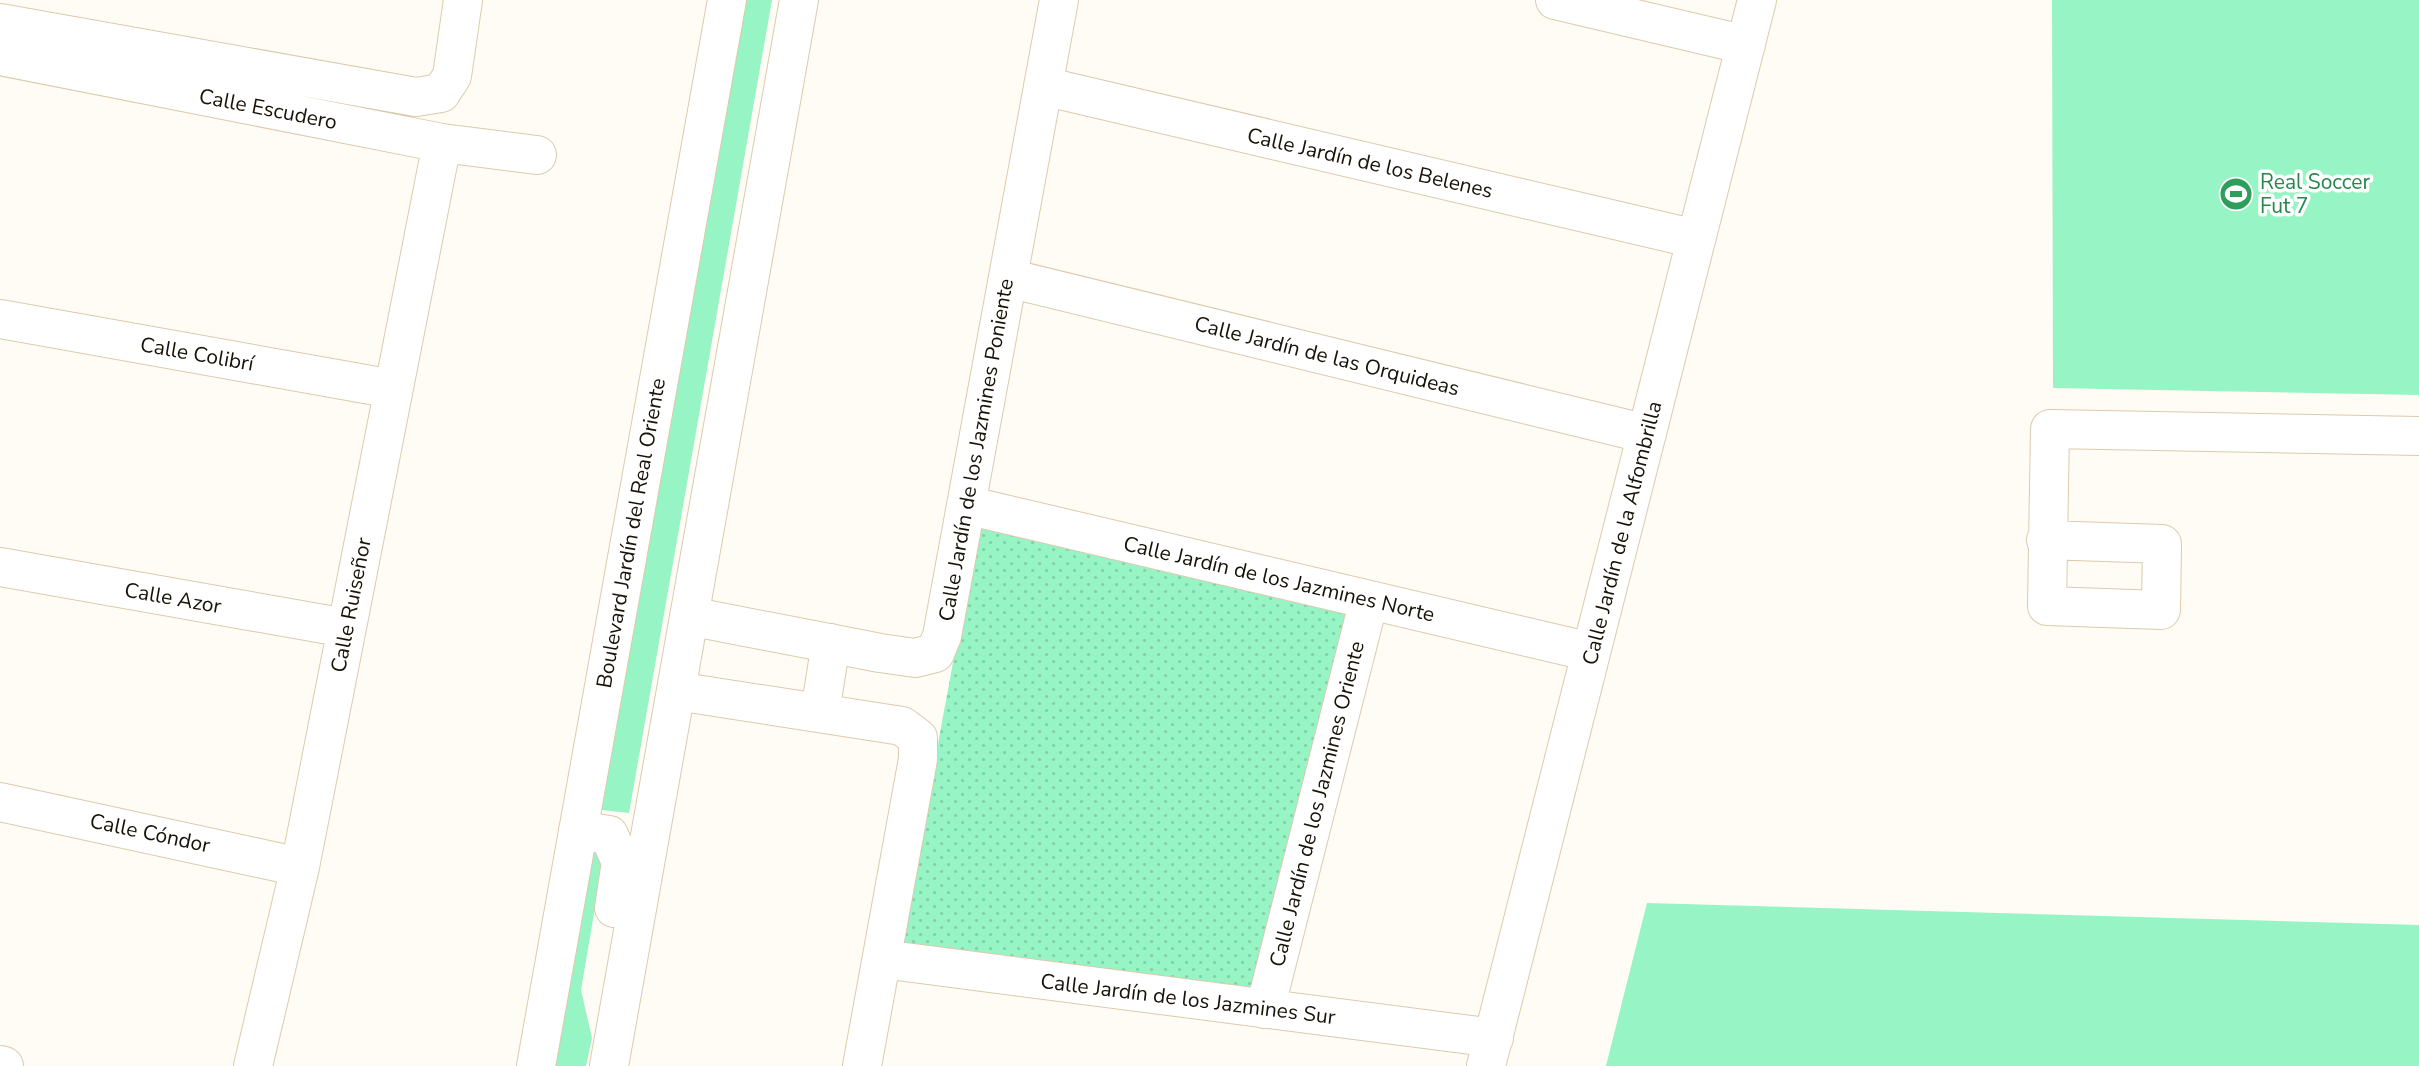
<svg xmlns="http://www.w3.org/2000/svg" width="2419" height="1066" viewBox="0 0 2419 1066" font-family="'Nunito Sans',sans-serif">
	<style>
		.grass { fill: #97f4c4 }
		.park { fill: url(#park-dots) }
		.lines { fill: none; stroke-linecap: round; stroke-linejoin: round }
		.minor-casing { stroke: #ddcaad; stroke-width: 40 }
		.minor { stroke: #fff; stroke-width: 38 }
		.labels { text-anchor: middle; stroke-width: 7; stroke-linejoin: round; paint-order: stroke }
		.street-label { font-size: 21px; fill: #181207; stroke: #fff }
		.leisure-label { font-size: 21px; fill: #27864d; stroke: #fff; text-anchor: start }
	</style>
	<defs>
		<pattern id="park-dots" width="8" height="8" patternUnits="userSpaceOnUse" patternTransform="scale(1.75)"><rect width="8" height="8" fill="#97f4c4"/><path d="M2 2h.1M6 6h.1" fill="none" stroke="#81d0a7" stroke-width="1.8" stroke-linecap="round"/></pattern>
	</defs>
	<rect width="100%" height="100%" fill="#fffbf5"/>
	<!-- grass -->
	<path class="grass" d="M743,0h29l-143,813 -27,-3 -7,-13z
		M2052,0h367v395l-366,-7z
		M605,849l-24,141 11,48 -6,28h-31l34,-216z
		M1647,903l772,22v141h-813z"/>
	<!-- park -->
	<path class="park" d="M978,527l372,86 -96,376 -353,-45z"/>
	<g class="lines">
		<defs>
			<path id="minor" d="M1555,0l191,45
				M0,23l416,74 25,-4 11,-17 11,-76
				M0,56l442,87 95,12
				M1043,86l653,153
				M1008,278l639,156
				M0,319l393,70
				M966,505l625,147
				M2046,540l116,4 -1,66 -114,-4 3,-177 369,7
				M0,567l346,61
				M689,616l191,37 35,5 20,-5 7,-17 117,-636
				M676,691l226,35 16,12v21l-56,307
				M820,712l11,-69
				M0,802l300,65
				M578,830l31,5 12,27 -7,46
				M882,959l612,79
				M1265,1009l104,-409
				M0,1065l4,1
				M253,1066l47,-199 142,-724
				M536,1066l191,-1066
				M609,1066l190,-1066
				M1486,1066l271,-1066"/>
		</defs>
		<!-- minor casing -->
		<use href="#minor" class="minor-casing"/>
		<!-- minor -->
		<use href="#minor" class="minor"/>
	</g>
	<!-- icons -->
	<defs>
		<symbol id="stadium-disc" viewBox="-11 -11 22 22"><circle r="9.5" fill="#2e9e5b" stroke="#fff"/><path d="M0-5a6.5 5 0 1 0 0 10a6.5 5 0 1 0 0-10ZM-3.5-1.8h7v3.6h-7Z" fill="#fff"/></symbol>
	</defs>
	<g fill-rule="evenodd">
		<use href="#stadium-disc" x="2217" y="175" width="38" height="38"/>
	</g>
	<g class="labels">
		<!-- street labels -->
		<g class="street-label">
			<text transform="translate(268 109) rotate(11)" y="7">Calle Escudero</text>
			<text transform="translate(1370 163) rotate(13)" y="7">Calle Jardín de los Belenes</text>
			<text transform="translate(197 354) rotate(10)" y="7">Calle Colibrí</text>
			<text transform="translate(1327 356) rotate(14)" y="7">Calle Jardín de las Orquideas</text>
			<text transform="translate(976 450) rotate(-80)" y="7">Calle Jardín de los Jazmines Poniente</text>
			<text transform="translate(631 533) rotate(-80)" y="7">Boulevard Jardín del Real Oriente</text>
			<text transform="translate(1622 533) rotate(-76)" y="7">Calle Jardín de la Alfombrilla</text>
			<text transform="translate(1279 579) rotate(13)" y="7">Calle Jardín de los Jazmines Norte</text>
			<text transform="translate(173 598) rotate(10)" y="7">Calle Azor</text>
			<text transform="translate(351 605) rotate(-79)" y="7">Calle Ruiseñor</text>
			<text transform="translate(1317 804) rotate(-76)" y="7">Calle Jardín de los Jazmines Oriente</text>
			<text transform="translate(150 833) rotate(12)" y="7">Calle Cóndor</text>
			<text transform="translate(1188 999) rotate(7)" y="7">Calle Jardín de los Jazmines Sur</text>
		</g>
		<!-- leisure labels -->
		<g class="leisure-label">
			<text x="2260" y="189">Real Soccer<tspan x="2260" dy="24">Fut 7</tspan></text>
		</g>
	</g>
</svg>
